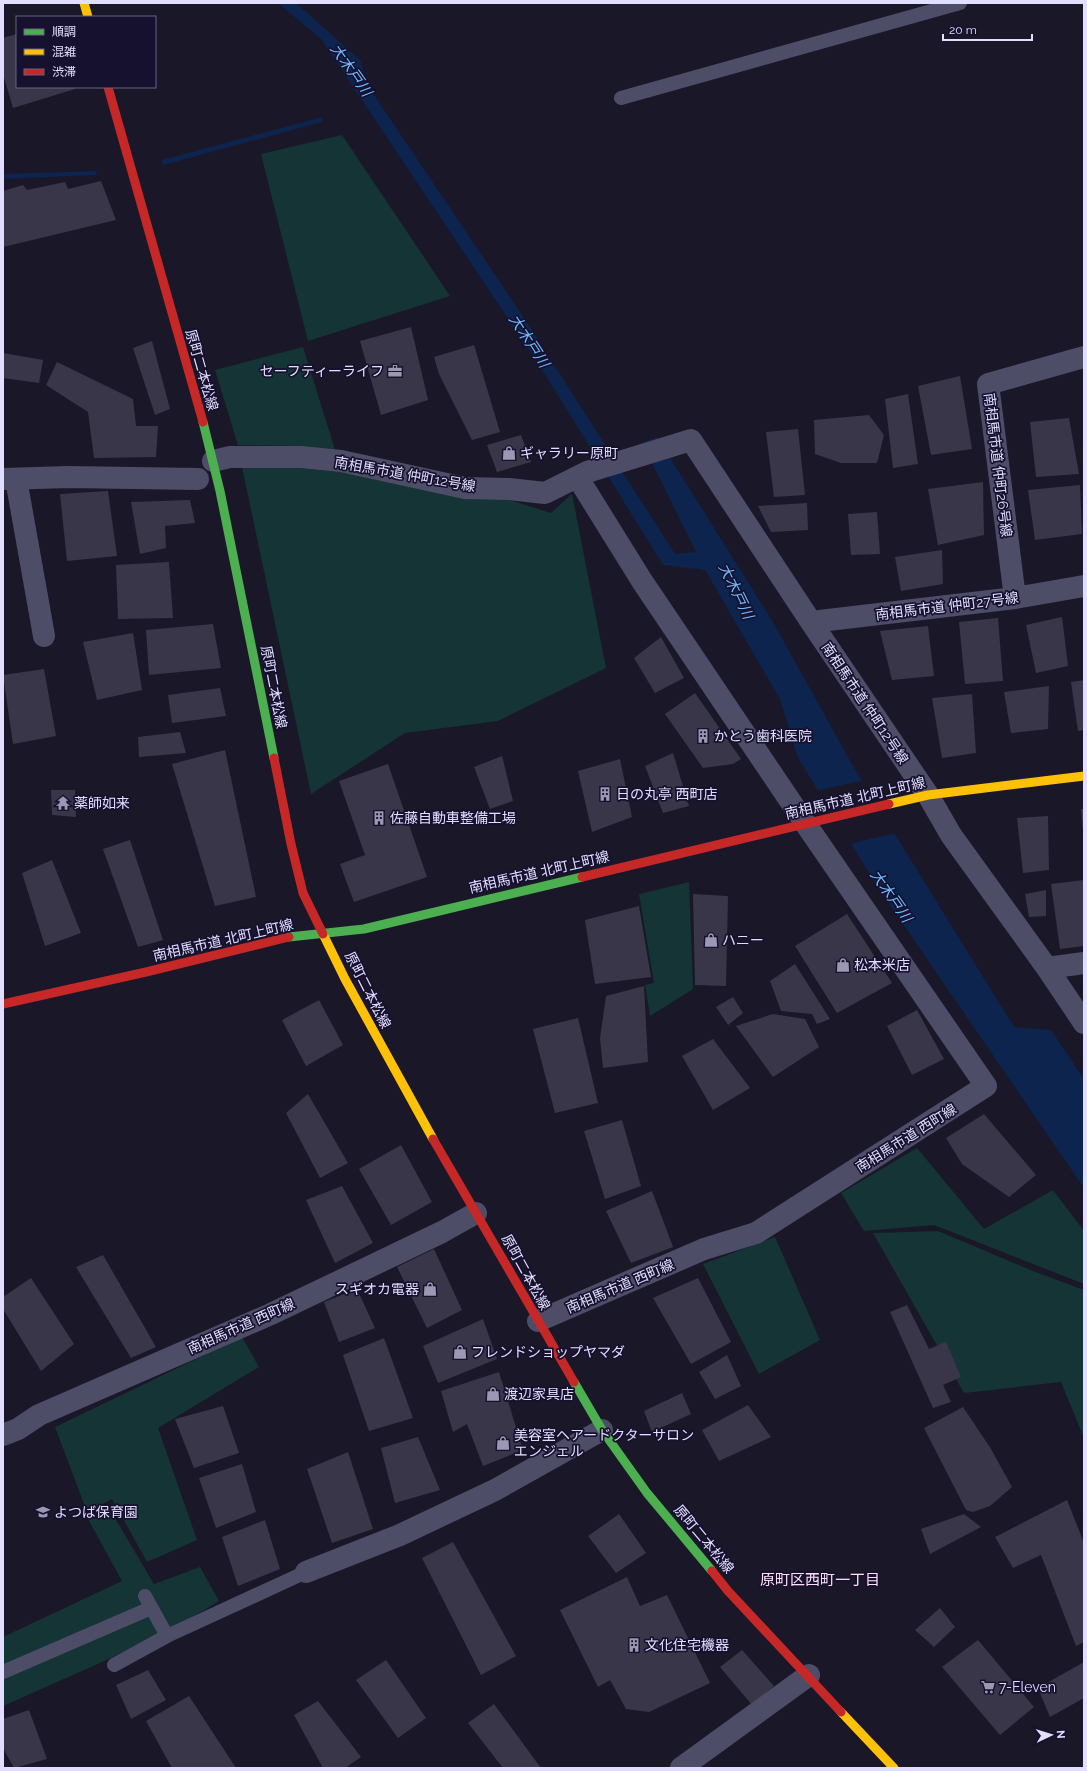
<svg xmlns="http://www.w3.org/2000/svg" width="1087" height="1771" viewBox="0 0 1087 1771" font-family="Raleway,'Noto Sans JP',sans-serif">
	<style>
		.green { fill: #153435 }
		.water { fill: #0d244e }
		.pier { fill: #1a1728 }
		.building { fill: #3a3649 }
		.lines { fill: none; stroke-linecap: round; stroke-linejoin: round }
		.lane { stroke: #4e4d68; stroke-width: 14 }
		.street { stroke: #4e4d68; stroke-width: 22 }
		.fast { stroke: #4caf50; stroke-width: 9 }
		.slow { stroke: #ffc107; stroke-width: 9 }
		.jam { stroke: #c62828; stroke-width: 9 }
		.labels { text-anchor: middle; stroke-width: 3.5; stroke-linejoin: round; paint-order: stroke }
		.street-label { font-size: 14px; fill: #e2deff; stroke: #16112e }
		.poi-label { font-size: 14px; fill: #e2deff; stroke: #16112e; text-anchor: start }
		.water-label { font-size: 15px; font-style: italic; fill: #6cbaff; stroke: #16112e }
		.neighbourhood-label { font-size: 15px; fill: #ffe0f4; stroke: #16112e }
	</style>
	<rect width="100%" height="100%" fill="#1a1728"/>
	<!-- green -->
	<path class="green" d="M342,135l108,161 -142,45 -47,-187z
		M303,347l33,106 -38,-7 -60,-1 -23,-75z
		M242,467l58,1 41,4 165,27 45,14 21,-19 34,174 -108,53 -93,12 -94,61z
		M689,882l4,107 -43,27 -5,-31 9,-2 -15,-89z
		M917,1148l67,81 69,-39 31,41v53l-150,-59 -70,6 -23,-38z
		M938,1231l95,40 51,19v148l-23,-56 -97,11 -91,-160z
		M775,1237l45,103 -61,34 -56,-110z
		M242,1337l17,30 -101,61 39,112 -50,22 -35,-63 -25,13 -32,-85z
		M109,1508l45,76 46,-17 19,34 -18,11 -90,46 -108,48v-69l119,-56 -34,-62z"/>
	<!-- water -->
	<path class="water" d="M278,3h18l64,57 8,26 158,235 149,233 21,-2 -54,-109 15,-6 116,185 81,146 160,259 37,3 33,49v109l-205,-299 -81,-131 -18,-59 -75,-129 -42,-5 -122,-197 -220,-329z
		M322,117v5l-159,43 -1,-5z
		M96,171l1,4 -94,4v-5z"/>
	<!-- pier -->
	<path class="pier" d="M864,780l32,53 -47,11 -33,-53z"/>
	<!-- building -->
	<path class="building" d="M17,34v53h57l1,2 -62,19 -10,-34v-36z
		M101,181l15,39 -113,27v-56l20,-6 4,5 38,-8 3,7z
		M411,327l17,73 -47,15 -21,-74z
		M152,341l18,68 -15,6 -22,-67z
		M474,345l26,87 -28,8 -33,-66 -5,-17z
		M3,353l40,7 -4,23 -36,-5z
		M57,362l76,37 3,27h22l-2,31 -62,1 -6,-46 -42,-27z
		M960,376l12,73 -41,6 -13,-69z
		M908,394l10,70 -25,4 -8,-69z
		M869,415l15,20 -7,28h-36l-26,-9 -1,-34z
		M1069,418l10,56 -43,3 -6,-55z
		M798,429l7,66 -31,2 -8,-65z
		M521,435l10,27 -34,10 -10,-27z
		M983,482l1,53 -46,10 -10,-56z
		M1080,485l2,49 -47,6 -7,-50z
		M108,491l9,65 -50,5 -7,-67z
		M190,500l5,23 -30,3 1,22 -26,6 -9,-52z
		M807,503l1,27 -37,2 -13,-26z
		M877,512l3,42 -29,1 -3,-41z
		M942,550l1,34 -42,7 -6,-34z
		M169,562l4,56 -55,1 -2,-54z
		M1062,617l6,49 -32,7 -10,-48z
		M998,618l5,63 -38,3 -6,-62z
		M213,624l8,44 -72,7 -3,-45z
		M928,626l6,50 -42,4 -12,-49z
		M133,633l9,57 -45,10 -14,-58z
		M661,637l23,41 -29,15 -21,-35z
		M44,669l12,67 -43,8 -10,-69z
		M1084,680v50l-6,1 -7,-49z
		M1049,686l-1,43 -37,4 -7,-41z
		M220,688l6,28 -54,7 -4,-28z
		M695,693l46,66 -8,5 -30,4 -38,-54z
		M972,694l4,59 -34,5 -10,-60z
		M180,732l6,21 -47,4 -1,-20z
		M225,750l31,147 -41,9 -43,-142z
		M673,753l16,53 -26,7 -18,-47z
		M502,756l11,45 -23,8 -16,-42z
		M620,759l12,58 -40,15 -14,-61z
		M388,764l39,113 -73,25 -14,-38 25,-9 -26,-74z
		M51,790h24l1,27 -24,-2z
		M1081,809h3v23h-1z
		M1048,816l1,54 -26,3 -6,-55z
		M130,840l33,100 -25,7 -35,-98z
		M52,860l29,73 -36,13 -23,-73z
		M1084,880v66l-24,3 -9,-65z
		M1046,890v26l-17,1 -4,-23z
		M693,894l35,2 -2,90 -31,-1z
		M639,906l12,71 -56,7 -10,-64z
		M847,914l45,69 -55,30 -42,-67z
		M795,964l35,55 -13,5 -5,-10 -31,-3 -11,-30z
		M644,986l4,76 -45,6 -3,-30 6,-42z
		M733,997l10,16 -15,12 -12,-18z
		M319,1000l24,45 -37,21 -24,-46z
		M917,1010l27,49 -32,16 -25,-49z
		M773,1014l32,5 14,28 -46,30 -37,-51z
		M578,1018l20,85 -43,10 -22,-84z
		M713,1039l37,49 -37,22 -31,-54z
		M308,1094l40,69 -28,15 -34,-65z
		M984,1114l52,61 -27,22 -47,-33 -16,-26z
		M622,1120l19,66 -36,13 -21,-68z
		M401,1145l31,57 -41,23 -32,-56z
		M342,1186l31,57 -38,20 -29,-63z
		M652,1191l21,56 -42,16 -25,-52z
		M434,1249l28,61 -35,18 -30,-61z
		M103,1255l53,92 -25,11 -55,-91z
		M31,1278l43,66 -33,27 -38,-62v-12z
		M698,1278l33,64 -40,22 -38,-66z
		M357,1289l18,39 -36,14 -15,-40z
		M907,1305l22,44 17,-7 15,35 -18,8 8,17 -18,6 -43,-96z
		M483,1319l14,40 -59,24 -15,-37z
		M384,1338l29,80 -44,13 -26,-76z
		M727,1355l14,31 -26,13 -16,-27z
		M499,1372l24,78 -40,16 -16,-42 -14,8 -12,-41z
		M682,1393l9,21 -39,18 -8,-21z
		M748,1405l23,32 -52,24 -17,-31z
		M223,1406l16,47 -45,15 -19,-49z
		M963,1407l28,42 21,38 -22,19 -17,6 -7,-2 -42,-82z
		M418,1437l22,53 -45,13 -14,-55z
		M348,1452l25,77 -41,14 -25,-74z
		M242,1464l14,48 -40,16 -17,-50z
		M1067,1500l17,43v99l-8,4 -35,-91 -28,13 -18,-31z
		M619,1514l27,39 -30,20 -28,-37z
		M964,1514l17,13 -51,27 -9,-25z
		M265,1520l15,49 -42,17 -16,-49z
		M453,1542l63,114 -35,19 -59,-117z
		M627,1577l13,29 27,-11 43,88 -61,29 -23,-3 -16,-29 -12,7 -38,-77z
		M940,1608l15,19 -21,20 -19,-17z
		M978,1640l56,67 -34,28 -58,-68z
		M742,1650l32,36 -22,19 -32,-38z
		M386,1660l40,58 -28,20 -42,-58z
		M1084,1662v36l-34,19 -12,-29z
		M148,1670l18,30 -35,19 -15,-34z
		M189,1696l47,72h-64l-26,-47z
		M318,1701l43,56 -16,11h-22l-29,-53z
		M494,1704l47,64h-38l-35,-45z
		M29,1710l18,49 -33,9 -11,-20v-29z"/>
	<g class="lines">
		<!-- lane -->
		<path class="lane" d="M621,98l339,-95
			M145,1596l22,40
			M114,1665l53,-29 139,-64
			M3,1672l148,-64"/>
		<!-- street -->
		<path class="street" d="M213,461l17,-4h71l40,4 124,27 44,1 36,4 42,-21 104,-32 120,182 117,173 23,40 96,133 37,55
			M3,479l66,-2 129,2
			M16,479l28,157
			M1015,598l-27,-214 96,-27
			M811,622l204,-24 69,-12
			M1047,968l37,-5
			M538,1321l166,-72 52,-16 230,-147 -181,-263 -163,-242 -64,-103
			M3,1435l15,-6 21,-14 232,-101 171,-82 34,-19
			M306,1572l94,-37 95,-45 107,-60
			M681,1768l128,-93"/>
		<!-- fast -->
		<path class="fast" d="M203,422l17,69 54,267
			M289,937l75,-8 218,-52
			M574,1382l28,48 45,63 65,78"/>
		<!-- slow -->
		<path class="slow" d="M84,3l4,14
			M889,804l39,-9 156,-19
			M323,934l22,45 88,160
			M841,1712l53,56"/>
		<!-- jam -->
		<path class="jam" d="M108,87l95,335
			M274,758l17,86 12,49 20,41
			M582,877l307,-73
			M3,1004l143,-32 143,-35
			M433,1139l141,243
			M712,1571l16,20 113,121"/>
	</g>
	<!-- icons -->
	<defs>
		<symbol id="office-bare" viewBox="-9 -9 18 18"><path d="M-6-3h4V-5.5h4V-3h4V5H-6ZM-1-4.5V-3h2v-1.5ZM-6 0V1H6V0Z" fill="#9c98b4" stroke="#16112e" stroke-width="2.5" paint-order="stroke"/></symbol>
		<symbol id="shop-bare" viewBox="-9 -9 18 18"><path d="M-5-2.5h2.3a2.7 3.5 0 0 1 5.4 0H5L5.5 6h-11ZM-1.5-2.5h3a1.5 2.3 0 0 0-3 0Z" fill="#9c98b4" stroke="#16112e" stroke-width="2.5" paint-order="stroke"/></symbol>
		<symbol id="building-bare" viewBox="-9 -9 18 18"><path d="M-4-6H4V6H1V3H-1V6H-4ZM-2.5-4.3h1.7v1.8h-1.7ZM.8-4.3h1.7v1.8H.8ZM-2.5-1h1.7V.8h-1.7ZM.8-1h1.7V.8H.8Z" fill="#9c98b4" stroke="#16112e" stroke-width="2.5" paint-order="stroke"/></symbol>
		<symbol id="temple-bare" viewBox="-9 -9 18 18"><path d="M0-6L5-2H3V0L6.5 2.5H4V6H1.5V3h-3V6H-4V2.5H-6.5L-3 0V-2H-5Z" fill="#9c98b4" stroke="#16112e" stroke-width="2.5" paint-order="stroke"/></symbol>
		<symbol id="school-bare" viewBox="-9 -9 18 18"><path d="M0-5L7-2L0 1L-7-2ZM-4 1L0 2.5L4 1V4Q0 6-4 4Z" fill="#9c98b4" stroke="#16112e" stroke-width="2.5" paint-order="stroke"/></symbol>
		<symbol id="supermarket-bare" viewBox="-9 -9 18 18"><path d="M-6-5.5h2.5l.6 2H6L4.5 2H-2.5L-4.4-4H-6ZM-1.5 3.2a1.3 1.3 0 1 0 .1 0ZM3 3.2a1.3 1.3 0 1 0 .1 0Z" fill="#9c98b4" stroke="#16112e" stroke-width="2.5" paint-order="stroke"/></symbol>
	</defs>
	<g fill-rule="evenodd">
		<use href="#office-bare" x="385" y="361" width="20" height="20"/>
		<use href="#shop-bare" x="499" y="443" width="20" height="20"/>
		<use href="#building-bare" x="693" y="726" width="20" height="20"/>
		<use href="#building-bare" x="595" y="784" width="20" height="20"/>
		<use href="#temple-bare" x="53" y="793" width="20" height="20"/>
		<use href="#building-bare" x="369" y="808" width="20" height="20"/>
		<use href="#shop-bare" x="701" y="930" width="20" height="20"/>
		<use href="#shop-bare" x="833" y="955" width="20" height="20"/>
		<use href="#shop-bare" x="420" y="1279" width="20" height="20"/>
		<use href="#shop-bare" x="450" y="1342" width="20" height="20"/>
		<use href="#shop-bare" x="483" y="1384" width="20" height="20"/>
		<use href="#shop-bare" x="493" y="1433" width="20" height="20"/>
		<use href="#school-bare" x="33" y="1502" width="20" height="20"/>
		<use href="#building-bare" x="624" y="1635" width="20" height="20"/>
		<use href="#supermarket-bare" x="978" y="1677" width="20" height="20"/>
	</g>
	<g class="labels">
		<!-- street labels -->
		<g class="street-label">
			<text transform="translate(202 370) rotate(74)" y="5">原町二本松線</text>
			<text transform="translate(998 465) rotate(83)" y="5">南相馬市道 仲町26号線</text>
			<text transform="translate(405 474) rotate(10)" y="5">南相馬市道 仲町12号線</text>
			<text transform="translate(947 606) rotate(-7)" y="5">南相馬市道 仲町27号線</text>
			<text transform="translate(274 687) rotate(79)" y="5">原町二本松線</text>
			<text transform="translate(865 703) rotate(56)" y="5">南相馬市道 仲町12号線</text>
			<text transform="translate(855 798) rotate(-13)" y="5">南相馬市道 北町上町線</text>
			<text transform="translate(539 872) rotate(-13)" y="5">南相馬市道 北町上町線</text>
			<text transform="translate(223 940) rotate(-13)" y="5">南相馬市道 北町上町線</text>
			<text transform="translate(368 990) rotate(63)" y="5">原町二本松線</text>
			<text transform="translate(906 1138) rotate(-32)" y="5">南相馬市道 西町線</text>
			<text transform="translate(526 1272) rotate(61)" y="5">原町二本松線</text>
			<text transform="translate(620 1286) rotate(-23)" y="5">南相馬市道 西町線</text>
			<text transform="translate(241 1326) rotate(-24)" y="5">南相馬市道 西町線</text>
			<text transform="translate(704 1539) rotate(50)" y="5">原町二本松線</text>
		</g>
		<!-- poi labels -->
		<g class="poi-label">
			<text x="384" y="376" text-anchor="end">セーフティーライフ</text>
			<text x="520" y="458">ギャラリー原町</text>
			<text x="714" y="741">かとう歯科医院</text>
			<text x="616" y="799">日の丸亭 西町店</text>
			<text x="74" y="808">薬師如来</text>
			<text x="390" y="823">佐藤自動車整備工場</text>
			<text x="722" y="945">ハニー</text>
			<text x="854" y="970">松本米店</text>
			<text x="419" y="1294" text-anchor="end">スギオカ電器</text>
			<text x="471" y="1357">フレンドショップヤマダ</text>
			<text x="504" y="1399">渡辺家具店</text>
			<text x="514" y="1440">美容室ヘアードクターサロン<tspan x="514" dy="16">エンジェル</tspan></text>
			<text x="54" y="1517">よつば保育園</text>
			<text x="645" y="1650">文化住宅機器</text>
			<text x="999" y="1692">7-Eleven</text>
		</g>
		<!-- water labels -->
		<g class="water-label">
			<text transform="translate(351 70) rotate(55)" y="5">大木戸川</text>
			<text transform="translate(529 341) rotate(57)" y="5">大木戸川</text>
			<text transform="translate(736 591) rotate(64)" y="5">大木戸川</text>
			<text transform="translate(891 896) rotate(55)" y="5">大木戸川</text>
		</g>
		<!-- neighbourhood labels -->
		<g class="neighbourhood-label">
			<text x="820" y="1585">原町区西町一丁目</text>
		</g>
	</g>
	<!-- border -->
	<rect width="1087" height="1771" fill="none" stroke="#e2deff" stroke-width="8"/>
	<!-- legend -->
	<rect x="16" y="16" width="140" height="72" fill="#16112e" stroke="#686382"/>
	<rect x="24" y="29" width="20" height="6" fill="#4caf50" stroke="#686382"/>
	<text x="52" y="36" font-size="12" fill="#e2deff">順調</text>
	<rect x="24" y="49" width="20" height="6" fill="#ffc107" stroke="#686382"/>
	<text x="52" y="56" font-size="12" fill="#e2deff">混雑</text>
	<rect x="24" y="69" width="20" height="6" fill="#c62828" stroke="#686382"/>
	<text x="52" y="76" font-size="12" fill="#e2deff">渋滞</text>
	<!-- north arrow -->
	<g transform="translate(1051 1735) rotate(86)" stroke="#16112e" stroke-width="3" paint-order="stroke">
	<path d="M0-3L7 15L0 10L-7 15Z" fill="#e2deff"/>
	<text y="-6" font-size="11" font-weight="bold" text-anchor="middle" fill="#e2deff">N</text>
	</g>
	<!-- scale -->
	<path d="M943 34v6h89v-6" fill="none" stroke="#e2deff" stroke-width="2"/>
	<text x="949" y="34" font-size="12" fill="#e2deff" stroke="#16112e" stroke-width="3" paint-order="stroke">20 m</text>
</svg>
